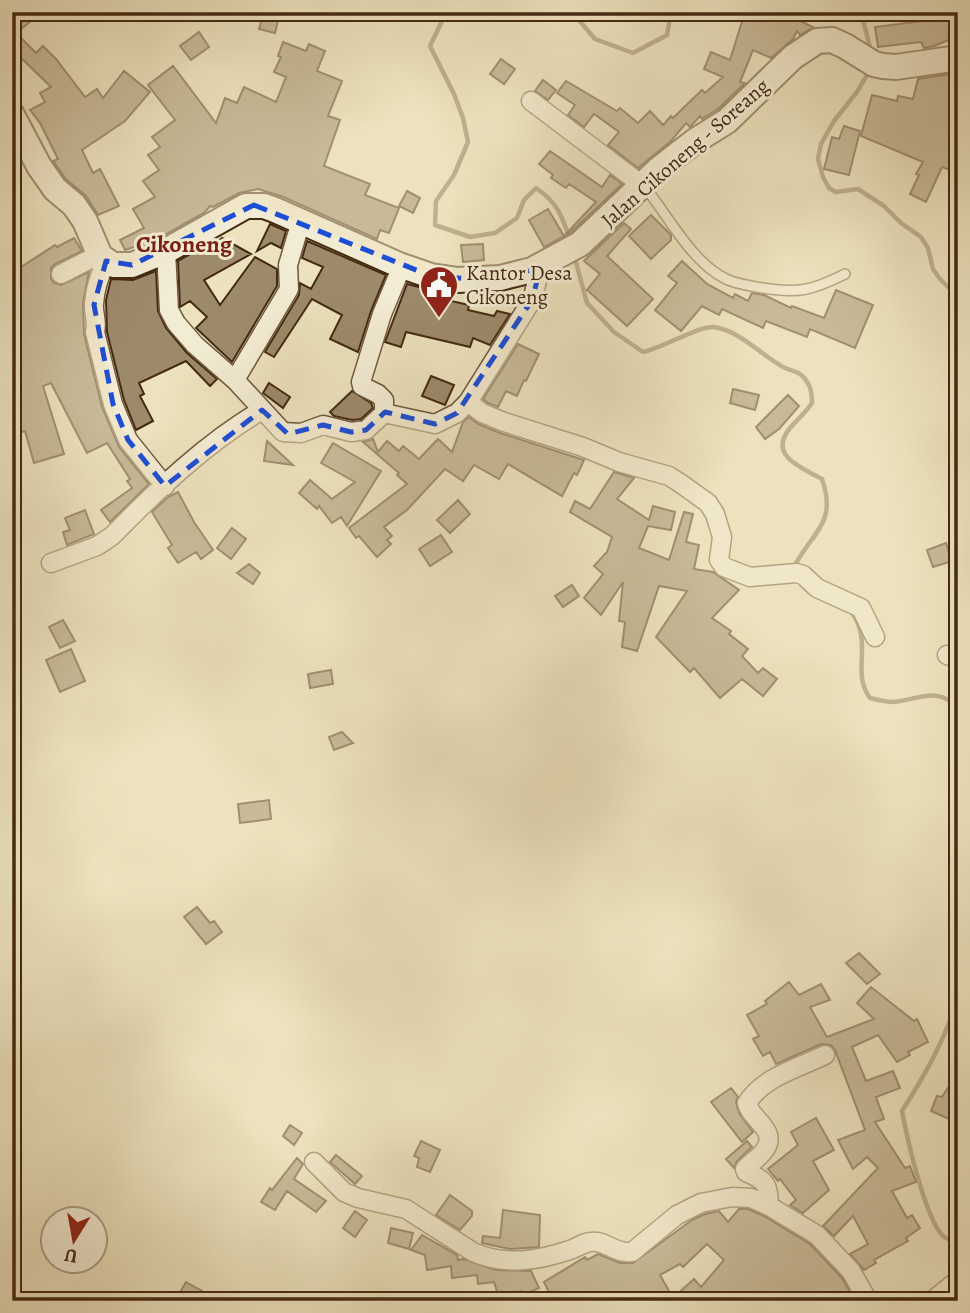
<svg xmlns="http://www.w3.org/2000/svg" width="970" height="1313" viewBox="0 0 970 1313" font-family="Alegreya,serif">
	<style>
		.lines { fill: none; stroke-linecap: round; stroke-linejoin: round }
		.stream { stroke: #877356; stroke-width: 4.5 }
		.building { fill: #9c8a6b; stroke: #452a12; stroke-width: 2; fill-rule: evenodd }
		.lane-casing { stroke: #6f583d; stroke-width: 12 }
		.street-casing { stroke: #6f583d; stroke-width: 21 }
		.secondary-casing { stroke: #452a12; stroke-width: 28 }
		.lane { stroke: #f3ecd4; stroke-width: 9 }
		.street { stroke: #f3ecd4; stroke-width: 18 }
		.secondary { stroke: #f3ecd4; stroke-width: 24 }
		.marked { fill: none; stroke: #1d4ed8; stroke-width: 5; stroke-dasharray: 14 9; stroke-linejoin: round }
		.labels { text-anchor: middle; stroke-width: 6; stroke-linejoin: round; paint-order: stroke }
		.street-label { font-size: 21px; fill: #452a12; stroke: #f3ecd4 }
		.poi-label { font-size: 21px; fill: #452a12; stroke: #f3ecd4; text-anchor: start }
		.quarter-label { font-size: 24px; font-weight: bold; fill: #7a1f14; stroke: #f3ecd4 }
	</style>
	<rect width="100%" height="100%" fill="#ece2bd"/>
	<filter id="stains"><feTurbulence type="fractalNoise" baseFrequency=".00286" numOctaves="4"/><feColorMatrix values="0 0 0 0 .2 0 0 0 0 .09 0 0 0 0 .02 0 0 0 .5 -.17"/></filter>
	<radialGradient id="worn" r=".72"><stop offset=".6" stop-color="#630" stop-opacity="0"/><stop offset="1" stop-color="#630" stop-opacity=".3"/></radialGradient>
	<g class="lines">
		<!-- stream -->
		<path class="stream" d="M451,12l-9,9 -12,25 24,48 9,24 5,24 -14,33 -18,26 -1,24 35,12 25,-4 22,-15 7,-18 12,-12c22,15 26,28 34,52
			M572,12l23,27 38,14 34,-18 4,-23
			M855,12l7,4 19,-4
			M862,16l9,35
			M870,70l-13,22 -23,29 -13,23 -3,15 5,18 6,11 7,4 22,-3 26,17 17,17 20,14 7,11 5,21 7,10 18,18
			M574,255l13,48 27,29 29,20c20,-4 57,-27 71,-25 27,4 49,30 71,41 5,2 11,3 15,6 10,8 12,17 12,29 -6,9 -14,16 -22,25 -23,28 13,40 32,51 15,44 -8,51 -27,86v3
			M850,610c25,32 0,61 20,88 8,2 16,4 23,4 25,-2 46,-17 65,7
			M958,831l-3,7 3,24
			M958,997c-12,41 -33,78 -56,114 5,27 23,107 41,125 4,3 10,5 15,7"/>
	</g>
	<!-- building -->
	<path class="building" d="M12,12h30l-26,21 20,20 7,-7 13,13 29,38 12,-8 6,9 21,-27 26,21 -25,29 -43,29 11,23 7,-4 19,37 -21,9 -12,-19 -20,-17 -13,-18 5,-2 -18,-36 -10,-13 15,-8 -5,-9 11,-6 -39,-38z
		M264,12l15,4 -4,17 -16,-4z
		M745,12h37l31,15 -13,8 -3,-4 -4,8 -22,19 -18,-8 -13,32 5,1 -27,26 -16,10 -2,-3 -10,11 -4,-4 -15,18 -33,27 -30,-23 11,-13 -25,-18 -10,13 -16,-12 7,-10 -18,-12 9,-12 51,30 3,-3 18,15 12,-12 13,14 8,-9 2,2 29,-28 3,3 18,-16 -19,-8 7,-17 19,8z
		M943,12h15v24l-24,10 -10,2 -3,-6 -43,5 -3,-20 47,-6z
		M199,32l10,15 -18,13 -11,-14z
		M283,42l23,9 3,-7 16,7 -8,20 25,10 -14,35 12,4 -16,46 46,18 -5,11 34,13 -10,25 -9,-3 -3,9 -96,-43 -23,-7 -19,4 -26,14 -3,-1 -5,6 -46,26 -34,12 -5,-10 24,-12 -11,-19 22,-12 -12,-16 16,-11 -11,-15 12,-8 -8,-10 23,-17 -27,-35 25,-19 43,57 9,-25 12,5 7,-16 32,15 10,-25 -12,-5 7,-15 -3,-1z
		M501,59l14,10 -11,15 -14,-10z
		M956,73l2,22 -5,21 5,1v56l-16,-6 -16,35 -16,-8 9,-19 -3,-1 7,-12 -62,-26 11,-41 25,6 1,-5 15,3 5,-20z
		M543,80l13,10 -8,10 -13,-9z
		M844,126l16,5 -11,44 -25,-6 8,-32 7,2z
		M550,151l52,36 8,-12 12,9 -51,48 -27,15 -15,-27 19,-11 16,27 32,-34 -27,-18 -3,4 -15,-10 2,-3 -14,-11z
		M407,191l13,7 -7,15 -14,-7z
		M651,215l20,20v5l-20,19 -22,-23z
		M624,223l7,6 -24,27 46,43 -26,27 -40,-36 13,-16 -16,-13z
		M270,224l16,7 -5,17 -10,-5 -14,8z
		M74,238l8,13 -27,13 -4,4v11l3,4 7,2 28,-13 -6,31 1,31 18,73 17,40 30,37 -39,38 -9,-12 31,-22 -5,-7 3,-2 -23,-36 -20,10 -36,-70 -8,3 21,68 -30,9 -9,-32 -3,1 -10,-27v-132l43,-28 2,2z
		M222,238l29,16 -47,26 16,25 35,-48 22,12v17l-45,76 -36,-34 11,-11 -17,-16 -10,6 -2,-46 34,-19 2,3z
		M307,241l79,34 -15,36 -13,41 -28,-13 12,-24 -30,-16 -38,58 -9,-5 34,-57 1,-12 11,6 12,-22 -21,-9z
		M483,244l1,16 -21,2 -2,-17z
		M682,261l25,23 26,14 2,-4 13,7 4,-8 12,2 27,13 1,-2 32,12 12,-28 37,15 -18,43 -45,-19 -3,8 -41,-16 -3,7 -41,-19 -3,6 -17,-9 -21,25 -26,-21 22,-27 -9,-7z
		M156,271l2,40 8,17 21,25 30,26 -7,7 -24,-25 -47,22 5,11 -4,2 13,25 -17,9 -12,-30 -17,-68 -1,-32 5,-21 22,1z
		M407,284l32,8 -1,6 31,7 -1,5 26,6 3,-5 13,3 -20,31 -17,-7 -3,9 -64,-15 -5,15 -16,-5z
		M518,344l21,10 -13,27 -2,-1 -7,16 -11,-5 -8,16 -10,-4 -5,-4z
		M431,376l23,9 -9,20 -23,-9z
		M269,383l21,14 -7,11 -20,-15z
		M733,389l26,6 -4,15 -25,-7z
		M352,391l19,12 2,5 -12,11 -9,1 -18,-4 -4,-4z
		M788,395l11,11 -20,23 -14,10 -9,-12z
		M469,417l9,7 22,9 84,27 -7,15 -3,-2 -12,23 -54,-32 -9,15 -25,-14 -11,16 -18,-12 -38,41 -23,17 8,9 -5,4 4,4 -14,13 -18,-21 -3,2 -7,-10 58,-44 -10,-9 2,-2 -36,-31 10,-3 5,13 9,-11 12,10 4,-5 16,13 19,-20 14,13 11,-30z
		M267,441l26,24 -29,-4z
		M333,443l48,28 -34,55 -6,-9 -9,6 -13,-17 -2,3 -18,-16 11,-13 22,19 23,-17 -34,-19z
		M614,472l20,6 -17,21 32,21 4,-14 22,6 -4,18 -23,-4 -9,22 30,12 15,-48 9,2 -7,28 13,3 -5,24 19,3 26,18 -27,28 19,13 -2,3 19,15 -6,7 16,17 5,-5 14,11 -14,17 -21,-17 -22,19 -26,-30 -4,4 -34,-35 31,-46 -28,-5 -22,65 -15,-4 3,-25 -6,-1 4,-39 -22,33 -17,-17 19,-24 -9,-8 13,-14 5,-15 -42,-25 5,-11 15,8z
		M178,492l16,30 19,28 -12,9 -5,-7 -18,11 -10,-15 4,-3 -20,-33 16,-15z
		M458,500l12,14 -20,19 -13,-13z
		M85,510l9,24 -27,11 -4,-13 7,-2 -5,-12z
		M232,528l14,11 -15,20 -14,-11z
		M441,535l11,17 -22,14 -11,-17z
		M946,543l6,18 -19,6 -6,-17z
		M249,564l11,9 -7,11 -16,-11z
		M572,585l7,11 -16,11 -8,-11z
		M63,620l12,21 -15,7 -11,-21z
		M71,649l14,32 -25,11 -14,-32z
		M331,670l2,14 -23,4 -2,-14z
		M342,732l11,11 -19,7 -5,-13z
		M269,800l2,19 -31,4 -2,-19z
		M197,907l13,16 4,-2 8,11 -16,12 -22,-27z
		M859,953l21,21 -13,10 -21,-21z
		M789,982l10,13 22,-11 9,16 -20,7 17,30 47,-18 -17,-16 14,-16 43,34 3,-2 11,23 -20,10 2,3 -13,7 -19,-27 -26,12 14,34 27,-10 7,17 -24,9 8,22 -9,3 30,46 5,-2 6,16 -24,9 15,27 5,-3 8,13 -14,10 2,3 -34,19 2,3 -12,7 -14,-16 18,-10 -15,-28 -19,20 -11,-10 55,-58 -11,-11 -14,12 -15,-29 27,-10 -30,-80 -4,-5 -10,-1 -45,20 -6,-12 -7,4 -10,-17 6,-3 -12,-21 20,-11 -2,-3z
		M958,1072v45l-7,-2 -2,4 -18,-8 6,-15 5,1z
		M731,1088l7,9 -2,5 3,11 14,19 -11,10 -31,-40z
		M816,1118l18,32 -21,11 16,29 -26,23 -13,-8 6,-5 -16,-21 -2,2 -10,-12 30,-24 -7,-13z
		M290,1125l12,8 -8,12 -11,-9z
		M421,1141l19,9 -10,22 -13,-5 2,-9 -5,-2z
		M747,1141l5,6 -15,14 -3,7 -8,-9z
		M336,1155l26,21 -7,8 -25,-22z
		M297,1158l6,6 -9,15 32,22 -10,11 -29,-21 -12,19 -14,-8 9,-14 2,2z
		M450,1195l22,16v5l-12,14 -24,-15z
		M739,1209h9l16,7 46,28 32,34 10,17 -7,6h-292l-9,-19 41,-25 2,3 11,-6 22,9h13l59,-43 13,-6 14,-3 9,11zM707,1244l17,16 -23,27 -7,-8 -21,19 -13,-23 20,-11 3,3z
		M503,1210l37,5 -1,32 -29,2 -28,-6 1,-7 17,2z
		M355,1211l12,9 -12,17 -12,-9z
		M391,1228l22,5 -4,16 -21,-6z
		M422,1235l35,20 1,5 5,-1 33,11 35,1 8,17 -16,7 -2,-4 -22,7 -5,-16 -16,2 -1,-9 -25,3 -1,-12 -24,4 -2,-15 -14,-5z
		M186,1282l16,9 -5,10h-22z"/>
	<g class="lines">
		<defs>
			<path id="lane" d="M644,186c24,29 47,76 82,93 10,5 25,7 36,9 37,6 51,2 83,-14"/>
			<path id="street" d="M531,101l111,84
				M166,251l3,59 7,13 19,22 40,35 48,52 18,1 22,-8 28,7 15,-2 18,-17 51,11 22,-11 11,-11 64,-102 5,-19 -5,-11
				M106,261c-6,13 -11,28 -12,43 -1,10 4,17 1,28l18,72 15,36 37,46
				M61,274l39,-20
				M235,380l54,-91 -1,-24 13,-44
				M468,402l14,11 22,9 79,25 36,15 50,14 11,7 28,20 7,11 7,23 -3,23 5,7 26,10 46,-4 7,2 14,13 44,20 14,29
				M384,413v-13l-6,-6 -16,-8 -1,-4 21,-68 20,-48
				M51,563l46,-17 15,-10c46,-47 94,-93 150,-126
				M947,655l11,3
				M314,1162l30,30 14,6 48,11 67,43c32,14 64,9 97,-2 6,-2 13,-7 20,-8 15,-3 26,13 42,10l45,-37 24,-12 31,-6 19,1 18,8 48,29 34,36 17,30
				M769,1206c-1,-22 -2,-25 -23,-34l-1,-3c6,-7 16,-12 21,-21 11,-19 -16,-29 -19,-45 16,-26 51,-35 78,-48
				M932,1301l26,-21"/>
			<path id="secondary" d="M12,115l27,51 16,23 19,16 11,16 15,35 13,9h19l34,-14 80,-45h18l11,4 124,55 32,11 27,4 42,-2 32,-8 48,-26 79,-75 36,-28 32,-20 66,-64 24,-16 15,-1 13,6 29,18 9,2 13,1 62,-9"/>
		</defs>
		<!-- lane casing -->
		<use href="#lane" class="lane-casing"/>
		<!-- street casing -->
		<use href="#street" class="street-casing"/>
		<!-- secondary casing -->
		<use href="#secondary" class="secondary-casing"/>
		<!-- lane -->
		<use href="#lane" class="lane"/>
		<!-- street -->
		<use href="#street" class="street"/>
		<!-- secondary -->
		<use href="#secondary" class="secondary"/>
	</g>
	<!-- marked area -->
	<path d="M0 0H970V1313H0ZM254,205l177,71 52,4 49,-10 5,11 -5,19 -75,113 -22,11 -50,-12 -19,18 -15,2 -28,-7 -35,9 -26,-24 -97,76 -37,-46 -15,-36 -19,-99 12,-44 26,4z" fill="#ece2bd" fill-opacity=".55" fill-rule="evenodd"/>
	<path class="marked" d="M254,205l177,71 52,4 49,-10 5,11 -5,19 -75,113 -22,11 -50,-12 -19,18 -15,2 -28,-7 -35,9 -26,-24 -97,76 -37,-46 -15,-36 -19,-99 12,-44 26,4z"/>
	<!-- icons -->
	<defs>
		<symbol id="civic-pin" viewBox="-11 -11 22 30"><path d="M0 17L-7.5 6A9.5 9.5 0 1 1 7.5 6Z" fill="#8f2418" stroke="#f3ecd4"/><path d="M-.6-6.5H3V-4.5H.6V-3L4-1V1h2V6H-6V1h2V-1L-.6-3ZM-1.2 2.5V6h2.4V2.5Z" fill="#fff"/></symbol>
	</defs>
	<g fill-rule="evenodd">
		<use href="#civic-pin" x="417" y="263" width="44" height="60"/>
	</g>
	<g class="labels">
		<!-- street labels -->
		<g class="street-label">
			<text transform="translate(685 153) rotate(-41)" y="7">Jalan Cikoneng - Soreang</text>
		</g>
		<!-- poi labels -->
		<g class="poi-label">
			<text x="466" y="280">Kantor Desa<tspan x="466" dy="24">Cikoneng</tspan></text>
		</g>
		<!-- quarter labels -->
		<g class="quarter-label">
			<text x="184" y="252">Cikoneng</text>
		</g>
	</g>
	<!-- margin -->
	<rect width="970" height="1313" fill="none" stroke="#ece2bd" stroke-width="42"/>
	<rect x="14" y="14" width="942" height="1285" fill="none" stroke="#452a12" stroke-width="3.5"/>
	<rect x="21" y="21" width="928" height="1271" fill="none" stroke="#452a12" stroke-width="2"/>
	<!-- north arrow -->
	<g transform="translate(74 1240) rotate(191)"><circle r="33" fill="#f3ecd4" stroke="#ad9e86" stroke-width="2"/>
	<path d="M0-5L12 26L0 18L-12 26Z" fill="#8f2418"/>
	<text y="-10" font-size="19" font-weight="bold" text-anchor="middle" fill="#452a12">U</text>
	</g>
	<rect width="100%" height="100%" filter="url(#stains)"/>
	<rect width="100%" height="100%" fill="url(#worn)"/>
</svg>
